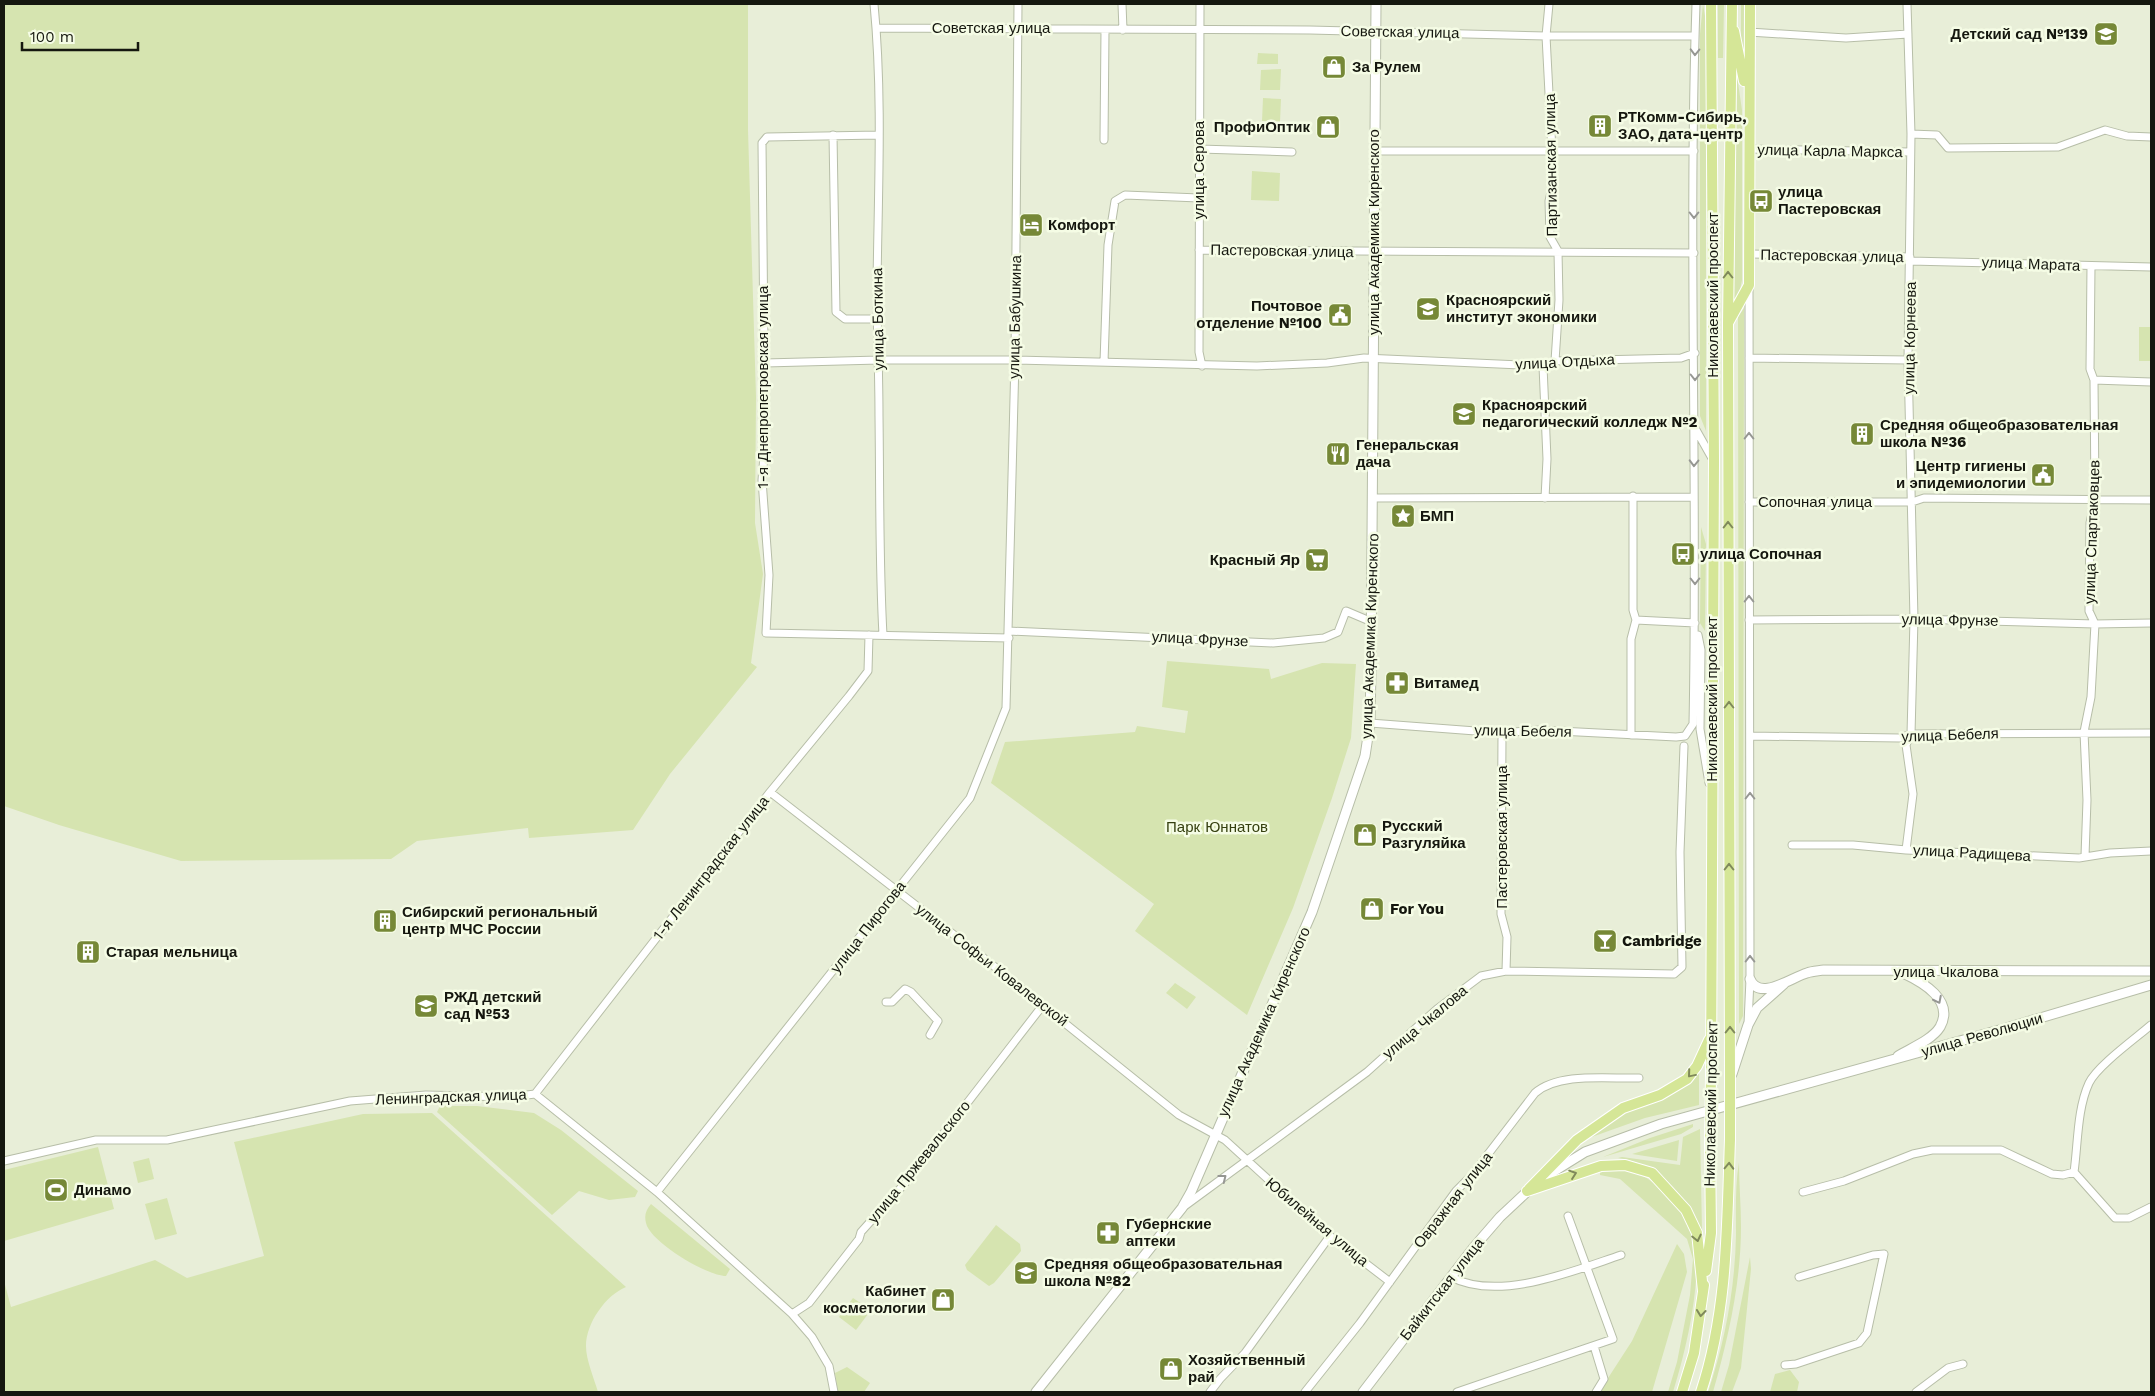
<svg xmlns="http://www.w3.org/2000/svg" width="2155" height="1396" viewBox="0 0 2155 1396" font-family="'Work Sans',sans-serif">
	<style>
		.green { fill: #d6e4b0 }
		.lines { fill: none; stroke-linecap: round; stroke-linejoin: round }
		.minor-casing { stroke: #b7bea8; stroke-width: 9 }
		.secondary-casing { stroke: #b7bea8; stroke-width: 11 }
		.primary-casing { stroke: #fff; stroke-width: 12 }
		.minor { stroke: #fff; stroke-width: 7 }
		.secondary { stroke: #fff; stroke-width: 9 }
		.primary { stroke: #d5e697; stroke-width: 10 }
		.primary-bridge-casing { stroke: #fff; stroke-width: 12; stroke-linecap: butt }
		.primary-bridge { stroke: #d5e697; stroke-width: 10 }
		.oneway { stroke: #969793 }
		.oneway2 { stroke: #7f895a }
		.labels { text-anchor: middle; stroke-width: 5; stroke-linejoin: round; paint-order: stroke }
		.street-label { font-size: 15px; fill: #15170f; stroke: #f5fce5 }
		.poi-label { font-size: 15px; font-weight: bold; fill: #15170f; stroke: #f5fce5; text-anchor: start }
		.park-label { font-size: 15px; fill: #364010; stroke: #f5fce5 }
	</style>
	<rect width="100%" height="100%" fill="#e8eed8"/>
	<!-- green -->
	<path class="green" d="M4,4h744v126l8,267 -1,126 8,51 -12,89 6,4 -87,107 -37,56 -104,8 -1,-10 -111,13 -26,18 -210,2 -122,-36 -55,-19z
		M1703,4l3,18v409l-6,-15v-382z
		M1718,4h6l-1,54h-5z
		M1741,4h5l-2,56 -3,-15z
		M1258,53l20,1v10h-21z
		M1281,69l-1,21h-20l1,-20z
		M1736,69l6,41v170l-3,15 -6,8z
		M1263,98l18,1 -1,23 -18,-1z
		M1252,171l28,2 -1,28 -28,-1z
		M1744,308l-1,708 -4,8 -1,-707z
		M2139,327h12v34h-12z
		M1701,527l5,17 -1,87 -5,-8z
		M1167,661l102,8 2,10 51,-16 34,1 -5,74 -19,60 -39,110 -46,107 -112,-84 19,-27 -163,-121 14,-41 130,-10 2,-6 48,7 3,-22 -26,-4z
		M1175,983l21,14 -9,12 -21,-16z
		M1699,1071v34l-54,13 -59,21 33,-25 65,-27z
		M440,1106h37l57,7 27,17 77,61 -3,6 -26,3 -30,-9 -27,24 -115,-103z
		M432,1113l194,174c-20,8 -40,36 -40,59 0,14 8,32 12,46h-594v-111l7,26 144,-47 32,18 77,-22 -30,-114 129,-28z
		M1693,1124v3l-12,7 -78,23 47,-19z
		M1700,1129l2,102c-5,-4 -6,-14 -10,-20 -19,-28 -41,-48 -74,-53l4,-1 58,8 3,-28z
		M1679,1140l-2,21 -45,-7z
		M98,1147l16,62 -110,32v-71z
		M149,1158l5,21 -16,4 -5,-21z
		M1739,1162c0,22 2,44 2,65 0,56 -13,112 -28,165h-5c17,-50 27,-104 28,-157 0,-25 -1,-48 3,-73z
		M1614,1169c27,2 36,9 55,29 10,11 24,25 28,40 2,7 0,16 0,23 -1,44 -11,89 -24,131h-5l9,-30 13,-67 3,-36 -6,-20 -67,-60 -20,-4v-5z
		M167,1198l10,36 -22,6 -10,-36z
		M651,1204l79,65 -4,7c-19,0 -76,-34 -80,-53 -2,-8 0,-13 5,-19z
		M996,1225l24,19 1,7 -27,32 -5,3 -22,-16 -2,-5z
		M1677,1244l7,10 3,18 -35,120h-53l33,-51z
		M1750,1257l1,12 -10,99 -9,24h-11l8,-27z
		M853,1298l18,12 -15,20 -17,-13z
		M847,1367l23,16 -6,9h-26l-3,-19z
		M1790,1370l9,12 -2,10h-27l5,-18z"/>
	<g class="lines">
		<defs>
			<path id="minor" d="M874,4c9,93 4,189 3,283 0,43 2,86 2,129 1,73 0,146 4,219
				M1122,4l1,26
				M1200,4l-1,348 3,14
				M878,28l432,2 236,6h149
				M1749,32l97,6 62,-4
				M1911,134l26,1 11,13 110,-1 47,-17 22,6 24,1
				M833,135l3,177 9,7h32
				M879,135l-112,2 -5,6 3,301 -3,36 7,95 -3,58 243,5
				M1104,140l1,-110
				M1200,149l92,3
				M1749,149l161,3
				M1374,151h320
				M1199,250l495,3
				M1750,254l160,3v4l241,6
				M1749,358l159,2
				M1104,362l4,-117 7,-44 10,-6 74,3
				M765,363l114,-3h136l242,6 70,-3 37,-5 179,8 12,-5 126,-3 14,-5
				M2094,380l57,2
				M1695,428l18,32
				M1373,498l320,-1
				M1545,498l2,-39 -4,-93 12,-5 4,-61 -1,-49 -8,-14 -1,-36 3,-13v-37l-6,-115 3,-32
				M1749,502h163l12,-4 227,2
				M1636,620l59,3
				M1749,620l165,-1 181,5 56,-1
				M1009,631l264,12 51,-5 14,-6 8,-21 26,11
				M1698,635l3,15 -1,79 9,54
				M1370,723l132,10 38,-3 136,7 9,-1 8,-12c5,-240 -5,-480 3,-720
				M1502,733l-1,181 6,23 -1,34
				M1631,735v-96l5,-19 -3,-10v-114
				M1750,736l150,2 11,-4 240,-1
				M770,792l210,163 199,160 46,25 105,96 60,46
				M1792,845h61l53,5 173,8 31,-5 41,-2
				M1906,850l7,-56 -7,-49 5,-11 3,-115 -6,-259 3,-226 -4,-130
				M2085,856l2,-56 -3,-68 7,-35 4,-73 -6,-13 1,-88 5,-24 -1,-119 -4,-11 1,-103
				M886,1002h6l13,-13 6,3 27,29 -8,14
				M1748,1024l2,-45 -1,-691
				M2151,1025c-15,13 -54,41 -62,58 -12,26 -11,61 -15,89l41,46h14l22,-11
				M535,1094l235,-302 79,-96 19,-25 1,-36
				M4,1161l92,-21h71l183,-39 76,-6 85,2 24,-3 122,98 135,122 20,23 17,29 5,26
				M657,1192l313,-394 36,-90 9,-348 3,-356
				M1803,1192l41,-11 69,-27 19,-4h69l51,24 11,1 11,-3
				M1182,1208l185,-136 70,-63 44,-33 25,-5 168,3 8,-7 -2,-115 4,-106
				M1451,1277c48,25 122,-6 170,-22
				M792,1314l17,-11 50,-64 2,-7 45,-50 137,-177
				M1594,1346l10,33 -8,13
				M1785,1365l11,-1 63,-21 8,-10 17,-79 -11,1 -74,22
				M1210,1392l10,-13 25,-26 85,-117
				M1305,1392l55,-69 96,-132 16,-16 63,-82c24,-21 73,-14 104,-15
				M1457,1392l156,-53 -45,-123
				M1916,1392l32,-24 15,-4"/>
			<path id="secondary" d="M1750,979c9,23 42,-2 57,-6 5,-2 11,-2 17,-3l327,1
				M1898,1056c13,-8 34,-16 42,-29 15,-27 -18,-45 -37,-54
				M1732,1074l16,-49 9,-17 27,-24
				M1548,1175l37,-23 76,-28 342,-95 148,-44
				M1036,1392l146,-184 9,-16 121,-280 53,-156 5,-33 1,-53 5,-666
				M1363,1392l111,-145 26,-30 31,-29"/>
			<path id="primary" d="M1734,31l10,50
				M1728,323l21,-38 1,-281
				M1711,1076l3,-615 -3,-457
				M1730,1078l-2,-754 4,-320
				M1529,1189l48,-49 46,-32 37,-13 27,-16 10,-13 12,-26
				M1527,1191l74,-25 24,-1 27,8 34,37 11,23 6,58
				M1706,1271l5,-38 -1,-91
				M1682,1392l12,-39 10,-68
				M1701,1392c27,-82 26,-167 29,-253"/>
		</defs>
		<!-- minor casing -->
		<use href="#minor" class="minor-casing"/>
		<!-- secondary casing -->
		<use href="#secondary" class="secondary-casing"/>
		<!-- primary casing -->
		<use href="#primary" class="primary-casing"/>
		<!-- minor -->
		<use href="#minor" class="minor"/>
		<!-- secondary -->
		<use href="#secondary" class="secondary"/>
		<!-- primary -->
		<use href="#primary" class="primary"/>
		<defs>
			<path id="primary-bridge" d="M1730,1139v-61
				M1710,1142l1,-66"/>
		</defs>
		<!-- primary-bridge casing -->
		<use href="#primary-bridge" class="primary-bridge-casing"/>
		<!-- primary-bridge -->
		<use href="#primary-bridge" class="primary-bridge"/>
	</g>
	<!-- one-way arrows -->
	<defs><path id="oneway-chevron" d="M-2-3.5L2.5 0L-2 3.5" fill="none" stroke-width="1.6" stroke-linecap="round" stroke-linejoin="round" transform="scale(1.25)"/></defs>
	<g class="oneway">
		<use href="#oneway-chevron" transform="translate(1695 52) rotate(91)"/>
		<use href="#oneway-chevron" transform="translate(1694 215) rotate(90)"/>
		<use href="#oneway-chevron" transform="translate(1695 377) rotate(90)"/>
		<use href="#oneway-chevron" transform="translate(1749 436) rotate(-90)"/>
		<use href="#oneway-chevron" transform="translate(1694 463) rotate(91)"/>
		<use href="#oneway-chevron" transform="translate(1695 581) rotate(90)"/>
		<use href="#oneway-chevron" transform="translate(1749 599) rotate(-90)"/>
		<use href="#oneway-chevron" transform="translate(1750 796) rotate(-90)"/>
		<use href="#oneway-chevron" transform="translate(1750 959) rotate(-90)"/>
		<use href="#oneway-chevron" transform="translate(1938 1000) rotate(63)"/>
		<use href="#oneway-chevron" transform="translate(1223 1178) rotate(-38)"/>
	</g>
	<g class="oneway2">
		<use href="#oneway-chevron" transform="translate(1728 275) rotate(-90)"/>
		<use href="#oneway-chevron" transform="translate(1728 525) rotate(-90)"/>
		<use href="#oneway-chevron" transform="translate(1729 705) rotate(-90)"/>
		<use href="#oneway-chevron" transform="translate(1729 867) rotate(-90)"/>
		<use href="#oneway-chevron" transform="translate(1730 1030) rotate(-90)"/>
		<use href="#oneway-chevron" transform="translate(1691 1074) rotate(130)"/>
		<use href="#oneway-chevron" transform="translate(1729 1166) rotate(-88)"/>
		<use href="#oneway-chevron" transform="translate(1573 1174) rotate(-19)"/>
		<use href="#oneway-chevron" transform="translate(1697 1238) rotate(77)"/>
		<use href="#oneway-chevron" transform="translate(1701 1313) rotate(96)"/>
	</g>
	<!-- icons -->
	<defs>
		<symbol id="school-square" viewBox="-11 -11 22 22"><rect x="-9" y="-9" width="18" height="18" rx="4" fill="#768837" stroke="#f5fce5"/><path d="M0-5L7-2L0 1L-7-2ZM-4 1L0 2.5L4 1V4Q0 6-4 4Z" fill="#fff"/></symbol>
		<symbol id="shop-square" viewBox="-11 -11 22 22"><rect x="-9" y="-9" width="18" height="18" rx="4" fill="#768837" stroke="#f5fce5"/><path d="M-5-2.5h2.3a2.7 3.5 0 0 1 5.4 0H5L5.5 6h-11ZM-1.5-2.5h3a1.5 2.3 0 0 0-3 0Z" fill="#fff"/></symbol>
		<symbol id="building-square" viewBox="-11 -11 22 22"><rect x="-9" y="-9" width="18" height="18" rx="4" fill="#768837" stroke="#f5fce5"/><path d="M-4-6H4V6H1V3H-1V6H-4ZM-2.5-4.3h1.7v1.8h-1.7ZM.8-4.3h1.7v1.8H.8ZM-2.5-1h1.7V.8h-1.7ZM.8-1h1.7V.8H.8Z" fill="#fff"/></symbol>
		<symbol id="bus-square" viewBox="-11 -11 22 22"><rect x="-9" y="-9" width="18" height="18" rx="4" fill="#768837" stroke="#f5fce5"/><path d="M-5-6H5V4H4V6H2V4H-2V6H-4V4H-5ZM-3.5-4V0h7V-4ZM-3.5 1.2v1.5H-2V1.2ZM2 1.2v1.5H3.5V1.2Z" fill="#fff"/></symbol>
		<symbol id="hotel-square" viewBox="-11 -11 22 22"><rect x="-9" y="-9" width="18" height="18" rx="4" fill="#768837" stroke="#f5fce5"/><path d="M-6-4.5h1.5V1H6V5H4.5V3h-9V5H-6ZM-4 0a1.8 1.8 0 1 1 3.6 0ZM.5 0V-2.5h3Q6-2.5 6 0Z" fill="#fff"/></symbol>
		<symbol id="university-square" viewBox="-11 -11 22 22"><rect x="-9" y="-9" width="18" height="18" rx="4" fill="#768837" stroke="#f5fce5"/><path d="M0-5L7-2L0 1L-7-2ZM-4 1L0 2.5L4 1V4Q0 6-4 4Z" fill="#fff"/></symbol>
		<symbol id="civic-square" viewBox="-11 -11 22 22"><rect x="-9" y="-9" width="18" height="18" rx="4" fill="#768837" stroke="#f5fce5"/><path d="M-.6-6.5H3V-4.5H.6V-3L4-1V1h2V6H-6V1h2V-1L-.6-3ZM-1.2 2.5V6h2.4V2.5Z" fill="#fff"/></symbol>
		<symbol id="restaurant-square" viewBox="-11 -11 22 22"><rect x="-9" y="-9" width="18" height="18" rx="4" fill="#768837" stroke="#f5fce5"/><path d="M-5-6h1v4h1v-4h1v4h1v-4h1v5L-1.5 .5V6h-2V.5L-5-1ZM5-6V6H3V1.5H1.5Q1.5-4 5-6Z" fill="#fff"/></symbol>
		<symbol id="sight-square" viewBox="-11 -11 22 22"><rect x="-9" y="-9" width="18" height="18" rx="4" fill="#768837" stroke="#f5fce5"/><path d="M0-6L1.8-2.2L6-1.7L2.9 1.2L3.7 5.4L0 3.3L-3.7 5.4L-2.9 1.2L-6-1.7L-1.8-2.2Z" fill="#fff"/></symbol>
		<symbol id="supermarket-square" viewBox="-11 -11 22 22"><rect x="-9" y="-9" width="18" height="18" rx="4" fill="#768837" stroke="#f5fce5"/><path d="M-6-5.5h2.5l.6 2H6L4.5 2H-2.5L-4.4-4H-6ZM-1.5 3.2a1.3 1.3 0 1 0 .1 0ZM3 3.2a1.3 1.3 0 1 0 .1 0Z" fill="#fff"/></symbol>
		<symbol id="pharmacy-square" viewBox="-11 -11 22 22"><rect x="-9" y="-9" width="18" height="18" rx="4" fill="#768837" stroke="#f5fce5"/><path d="M-2-6h4v4h4v4h-4v4h-4v-4h-4v-4h4Z" fill="#fff"/></symbol>
		<symbol id="bar-square" viewBox="-11 -11 22 22"><rect x="-9" y="-9" width="18" height="18" rx="4" fill="#768837" stroke="#f5fce5"/><path d="M-6-5H6L.8 .8V4.5H3.5V6h-7V4.5H-.8V.8Z" fill="#fff"/></symbol>
		<symbol id="stadium-square" viewBox="-11 -11 22 22"><rect x="-9" y="-9" width="18" height="18" rx="4" fill="#768837" stroke="#f5fce5"/><path d="M0-5a6.5 5 0 1 0 0 10a6.5 5 0 1 0 0-10ZM-3.5-1.8h7v3.6h-7Z" fill="#fff"/></symbol>
	</defs>
	<g fill-rule="evenodd">
		<use href="#school-square" x="2092" y="20" width="28" height="28"/>
		<use href="#shop-square" x="1320" y="53" width="28" height="28"/>
		<use href="#building-square" x="1586" y="112" width="28" height="28"/>
		<use href="#shop-square" x="1314" y="113" width="28" height="28"/>
		<use href="#bus-square" x="1747" y="187" width="28" height="28"/>
		<use href="#hotel-square" x="1017" y="211" width="28" height="28"/>
		<use href="#university-square" x="1414" y="295" width="28" height="28"/>
		<use href="#civic-square" x="1326" y="301" width="28" height="28"/>
		<use href="#university-square" x="1450" y="400" width="28" height="28"/>
		<use href="#building-square" x="1848" y="420" width="28" height="28"/>
		<use href="#restaurant-square" x="1324" y="440" width="28" height="28"/>
		<use href="#civic-square" x="2029" y="461" width="28" height="28"/>
		<use href="#sight-square" x="1389" y="502" width="28" height="28"/>
		<use href="#bus-square" x="1669" y="540" width="28" height="28"/>
		<use href="#supermarket-square" x="1303" y="546" width="28" height="28"/>
		<use href="#pharmacy-square" x="1383" y="669" width="28" height="28"/>
		<use href="#shop-square" x="1351" y="821" width="28" height="28"/>
		<use href="#shop-square" x="1358" y="895" width="28" height="28"/>
		<use href="#building-square" x="371" y="907" width="28" height="28"/>
		<use href="#bar-square" x="1591" y="927" width="28" height="28"/>
		<use href="#building-square" x="74" y="938" width="28" height="28"/>
		<use href="#school-square" x="412" y="992" width="28" height="28"/>
		<use href="#stadium-square" x="42" y="1176" width="28" height="28"/>
		<use href="#pharmacy-square" x="1094" y="1219" width="28" height="28"/>
		<use href="#school-square" x="1012" y="1259" width="28" height="28"/>
		<use href="#shop-square" x="929" y="1286" width="28" height="28"/>
		<use href="#shop-square" x="1157" y="1355" width="28" height="28"/>
	</g>
	<g class="labels">
		<!-- street labels -->
		<g class="street-label">
			<text x="991" y="33">Советская улица</text>
			<text transform="translate(1400 32) rotate(1)" y="5">Советская улица</text>
			<text transform="translate(1830 151) rotate(1)" y="5">улица Карла Маркса</text>
			<text transform="translate(1551 165) rotate(-91)" y="5">Партизанская улица</text>
			<text transform="translate(1199 170) rotate(-90)" y="5">улица Серова</text>
			<text transform="translate(1374 232) rotate(-90)" y="5">улица Академика Киренского</text>
			<text transform="translate(1282 251) rotate(1)" y="5">Пастеровская улица</text>
			<text transform="translate(1832 256) rotate(1)" y="5">Пастеровская улица</text>
			<text transform="translate(2031 264) rotate(2)" y="5">улица Марата</text>
			<text transform="translate(1713 295) rotate(-90)" y="5">Николаевский проспект</text>
			<text transform="translate(1015 317) rotate(-89)" y="5">улица Бабушкина</text>
			<text transform="translate(878 319) rotate(-91)" y="5">улица Боткина</text>
			<text transform="translate(1910 338) rotate(-89)" y="5">улица Корнеева</text>
			<text transform="translate(1565 362) rotate(-3)" y="5">улица Отдыха</text>
			<text transform="translate(763 387) rotate(-90)" y="5">1-я Днепропетровская улица</text>
			<text x="1815" y="507">Сопочная улица</text>
			<text transform="translate(2092 532) rotate(-88)" y="5">улица Спартаковцев</text>
			<text transform="translate(1950 620) rotate(1)" y="5">улица Фрунзе</text>
			<text transform="translate(1370 636) rotate(-88)" y="5">улица Академика Киренского</text>
			<text transform="translate(1200 639) rotate(3)" y="5">улица Фрунзе</text>
			<text transform="translate(1712 699) rotate(-90)" y="5">Николаевский проспект</text>
			<text transform="translate(1523 731) rotate(1)" y="5">улица Бебеля</text>
			<text transform="translate(1950 735) rotate(-2)" y="5">улица Бебеля</text>
			<text transform="translate(1502 837) rotate(-90)" y="5">Пастеровская улица</text>
			<text transform="translate(1972 853) rotate(3)" y="5">улица Радищева</text>
			<text transform="translate(711 868) rotate(-52)" y="5">1-я Ленинградская улица</text>
			<text transform="translate(868 927) rotate(-52)" y="5">улица Пирогова</text>
			<text transform="translate(992 965) rotate(38)" y="5">улица Софьи Ковалевской</text>
			<text x="1946" y="977">улица Чкалова</text>
			<text transform="translate(1264 1022) rotate(-66)" y="5">улица Академика Киренского</text>
			<text transform="translate(1425 1022) rotate(-40)" y="5">улица Чкалова</text>
			<text transform="translate(1982 1035) rotate(-16)" y="5">улица Революции</text>
			<text transform="translate(451 1097) rotate(-2)" y="5">Ленинградская улица</text>
			<text transform="translate(1711 1104) rotate(-89)" y="5">Николаевский проспект</text>
			<text transform="translate(919 1162) rotate(-51)" y="5">улица Пржевальского</text>
			<text transform="translate(1453 1200) rotate(-52)" y="5">Овражная улица</text>
			<text transform="translate(1317 1222) rotate(40)" y="5">Юбилейная улица</text>
			<text transform="translate(1442 1289) rotate(-52)" y="5">Байкитская улица</text>
		</g>
		<!-- poi labels -->
		<g class="poi-label">
			<text x="2088" y="39" text-anchor="end">Детский сад №139</text>
			<text x="1352" y="72">За Рулем</text>
			<text x="1618" y="122">РТКомм-Сибирь,<tspan x="1618" dy="17">ЗАО, дата-центр</tspan></text>
			<text x="1310" y="132" text-anchor="end">ПрофиОптик</text>
			<text x="1778" y="197">улица<tspan x="1778" dy="17">Пастеровская</tspan></text>
			<text x="1048" y="230">Комфорт</text>
			<text x="1446" y="305">Красноярский<tspan x="1446" dy="17">институт экономики</tspan></text>
			<text x="1322" y="311" text-anchor="end">Почтовое<tspan x="1322" dy="17">отделение №100</tspan></text>
			<text x="1482" y="410">Красноярский<tspan x="1482" dy="17">педагогический колледж №2</tspan></text>
			<text x="1880" y="430">Средняя общеобразовательная<tspan x="1880" dy="17">школа №36</tspan></text>
			<text x="1356" y="450">Генеральская<tspan x="1356" dy="17">дача</tspan></text>
			<text x="2026" y="471" text-anchor="end">Центр гигиены<tspan x="2026" dy="17">и эпидемиологии</tspan></text>
			<text x="1420" y="521">БМП</text>
			<text x="1700" y="559">улица Сопочная</text>
			<text x="1300" y="565" text-anchor="end">Красный Яр</text>
			<text x="1414" y="688">Витамед</text>
			<text x="1382" y="831">Русский<tspan x="1382" dy="17">Разгуляйка</tspan></text>
			<text x="1390" y="914">For You</text>
			<text x="402" y="917">Сибирский региональный<tspan x="402" dy="17">центр МЧС России</tspan></text>
			<text x="1622" y="946">Cambridge</text>
			<text x="106" y="957">Старая мельница</text>
			<text x="444" y="1002">РЖД детский<tspan x="444" dy="17">сад №53</tspan></text>
			<text x="74" y="1195">Динамо</text>
			<text x="1126" y="1229">Губернские<tspan x="1126" dy="17">аптеки</tspan></text>
			<text x="1044" y="1269">Средняя общеобразовательная<tspan x="1044" dy="17">школа №82</tspan></text>
			<text x="926" y="1296" text-anchor="end">Кабинет<tspan x="926" dy="17">косметологии</tspan></text>
			<text x="1188" y="1365">Хозяйственный<tspan x="1188" dy="17">рай</tspan></text>
		</g>
		<!-- park labels -->
		<g class="park-label">
			<text x="1217" y="832">Парк Юннатов</text>
		</g>
	</g>
	<!-- border -->
	<rect width="2155" height="1396" fill="none" stroke="#15170f" stroke-width="10"/>
	<!-- scale -->
	<path d="M22 42v8h116v-8" fill="none" stroke="#15170f" stroke-width="2.5"/>
	<text x="30" y="42" font-size="15" fill="#15170f" stroke="#f5fce5" stroke-width="4" paint-order="stroke">100 m</text>
</svg>
